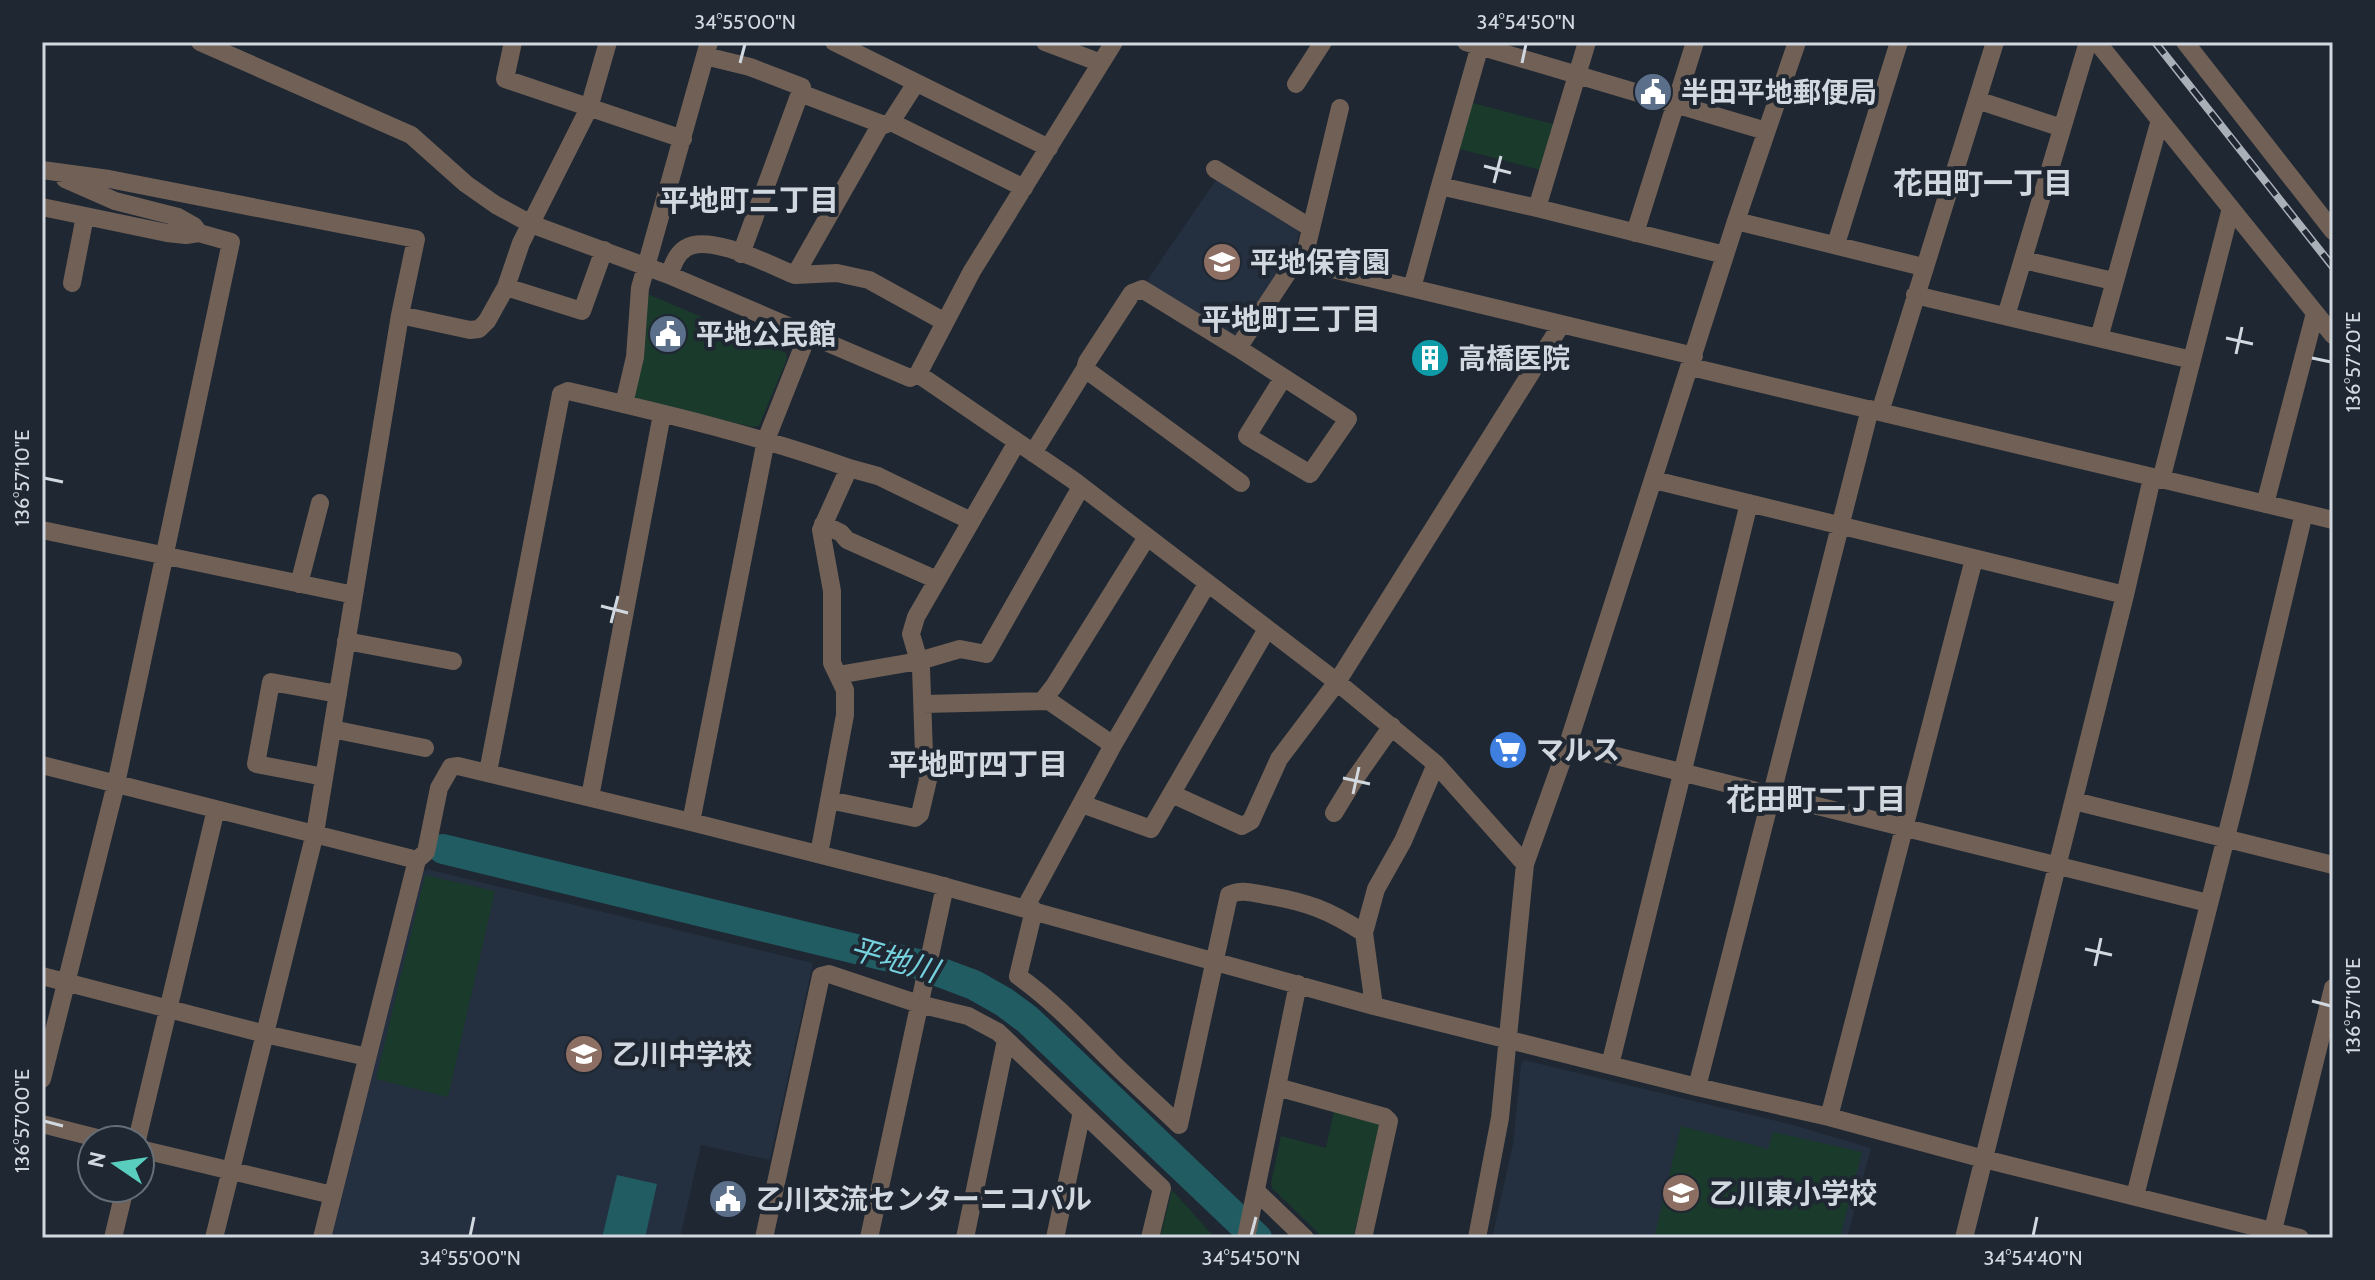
<svg xmlns="http://www.w3.org/2000/svg" width="2375" height="1280" viewBox="0 0 2375 1280" font-family="Cabin,'Noto Sans JP',sans-serif">
	<style>
		.built { fill: #242f3f }
		.green { fill: #1a3a2c }
		.water { fill: #225c63 }
		.lines { fill: none; stroke-linecap: round; stroke-linejoin: round }
		.river { stroke: #225c63; stroke-width: 30 }
		.minor { stroke: #716056; stroke-width: 18 }
		.rail-casing { stroke: #aab0b8; stroke-width: 8 }
		.rail { stroke: #1e2732; stroke-width: 5; stroke-dasharray: 15; stroke-linecap: butt }
		.ticks { fill: none; stroke: #d2d8df; stroke-width: 3 }
		.labels { text-anchor: middle; stroke-width: 8; stroke-linejoin: round; paint-order: stroke }
		.poi-label { font-size: 28px; font-weight: bold; fill: #d2d8df; stroke: #1e2732; text-anchor: start }
		.neighbourhood-label { font-size: 30px; font-weight: bold; fill: #d2d8df; stroke: #1e2732 }
		.water-label { font-size: 30px; font-style: italic; fill: #75d2de; stroke: #1e2732 }
		.neatline { fill: none; stroke: #d2d8df; stroke-width: 3 }
		.ticks-label { font-size: 20px; text-anchor: middle; fill: #d2d8df }
	</style>
	<rect width="100%" height="100%" fill="#1e2732"/>
	<!-- built -->
	<path class="built" d="M1218,177l82,52 -4,17 -58,89 -8,1 -80,-52 -2,-5z
		M427,869l386,94 -43,197 -69,-15 -21,93h-352l93,-365z
		M1524,1060l269,65 78,23 -24,90h-355l21,-94 8,-79z"/>
	<!-- green -->
	<path class="green" d="M1469,102l88,23 -13,46 -88,-23z
		M643,292l143,61 1,6 -28,67 -6,1 -123,-29z
		M425,875l70,16 -47,206 -72,-18z
		M1334,1110l42,11 5,6 -28,111h-30l-51,-50 -1,-5 10,-47 45,12z
		M1681,1126l87,23 5,-17 89,20 -22,86h-186z
		M1172,1190l43,48h-55z"/>
	<!-- water -->
	<path class="water" d="M617,1175l40,9 -12,54h-43z"/>
	<g class="lines">
		<!-- river -->
		<path class="river" d="M443,849l475,115 56,21 30,17 23,17 230,219"/>
		<!-- minor -->
		<path class="minor" d="M200,42l211,93 55,49 30,21 35,19 138,51 241,103 8,-4 54,-103 142,-229
			M513,42l-8,37 178,60
			M834,42l215,106
			M1045,42l56,21
			M1466,42l300,89
			M2097,42l236,293
			M2185,42l148,189
			M705,56l45,11 52,20 -2,6 84,32 7,-3 25,-39
			M1296,84l27,-42
			M1977,100l85,28
			M891,122l133,66
			M1215,169l96,59
			M42,170l67,9 307,60 -16,76 -85,518 -101,405
			M1440,186l41,-144
			M42,207l125,26 19,2 13,-2
			M1537,208l188,47
			M1736,221l187,46
			M1635,233l60,-191
			M1836,244l63,-202
			M741,254l59,-161
			M2024,260l89,21
			M1303,262l37,-154
			M669,275c4,-10 7,-21 17,-27 23,-15 84,17 109,27l86,-151
			M795,275l42,-2 32,7 76,42
			M72,283l13,-67
			M506,287l76,24 22,-61
			M1412,288l28,-102 97,22 50,-166
			M1915,295l277,65
			M400,315l70,15 9,-1 8,-8 19,-34 15,-44 68,-135 19,-66
			M2006,316l82,-274
			M2099,338l61,-218
			M1238,348l110,71 -38,55 -63,-38 36,-58
			M1691,367l642,153
			M1085,369l156,114
			M918,374l155,106 264,202 99,82 89,100
			M624,404l11,-47 5,-69 69,-246
			M1880,412l115,-370
			M1033,453l52,-84 2,-7 45,-69 10,-4 96,59 54,-82 11,-4 391,94
			M849,468l29,8 93,45
			M1654,480l471,115
			M2161,480l70,-272
			M2265,504l50,-191
			M823,524l18,9 6,7 90,40
			M42,530l312,65
			M299,584l21,-81
			M346,641l107,20
			M838,675l81,-14 41,-12 26,5 95,-167
			M1043,700l11,-14 93,-149
			M923,704l126,-3 64,44
			M332,729l93,19
			M1568,744l640,159
			M42,765l375,95
			M488,772l73,-378 7,-3c94,22 189,44 281,77l-28,62 11,61v72l13,27v25l-26,139
			M324,777l-68,-13 15,-82 67,12
			M1172,794l70,32 9,-5 28,-62 58,-77 224,-357
			M590,797l72,-383
			M829,800l86,18 5,-4 8,-34 -4,-26 -3,-86 -10,-34 5,-17 101,-175
			M2074,801l259,64
			M1082,804l69,25 116,-200
			M1334,813l20,-33 38,-54
			M691,822l75,-382 42,-106
			M1025,908l88,-163 94,-161
			M1034,910l-16,66c35,25 62,54 92,84 22,22 46,43 69,65l50,-230c13,-6 23,-2 36,0 42,7 64,15 99,38
			M42,976l223,58 102,23
			M1374,1006l-10,-73 12,-44 27,-48 33,-77
			M1610,1065l139,-562
			M42,1079l74,-295 115,-542 -32,-9 -5,-7 -16,-9 -63,-16 -50,-22
			M1277,1087l108,30 4,4 -26,117
			M1697,1087l173,-678
			M1829,1117l145,-558
			M42,1124l63,16
			M137,1140l79,-331
			M140,1149l192,46
			M1256,1191l49,47
			M2135,1196l105,-414 64,-269
			M2273,1230l60,-242
			M113,1238l12,-50
			M322,1238l95,-378 9,-8 13,-64 12,-21 7,-1 233,56 241,61 442,123 323,81 132,30 155,42 316,79
			M764,1238l57,-262 8,-2 90,30 49,12 30,16 164,156 -12,50
			M869,1238l76,-352
			M965,1238l41,-198
			M1055,1238l27,-126
			M1246,1238l52,-254
			M1477,1238l23,-120 25,-254 43,-120 168,-523 61,-179
			M1964,1238l161,-643 27,-117"/>
		<defs>
			<path id="rail" d="M2155,42l178,225"/>
		</defs>
		<!-- rail casing -->
		<use href="#rail" class="rail-casing"/>
		<!-- rail -->
		<use href="#rail" class="rail"/>
	</g>
	<!-- ticks -->
	<path class="ticks" d="M740,63l5,-19M1522,63l4,-19M1484,166l27,7M1494,183l7,-27M2226,338l27,6M2236,354l6,-27M2312,358l19,4M44,478l19,4M601,606l27,7M611,623l7,-27M1343,778l27,6M1353,794l6,-27M2085,949l27,6M2095,966l6,-28M2312,1001l19,5M44,1121l19,5M470,1236l4,-19M1251,1236l5,-19M2033,1236l4,-19"/>
	<!-- icons -->
	<defs>
		<symbol id="civic-disc" viewBox="-11 -11 22 22"><circle r="9.5" fill="#5c6f8a" stroke="#1e2732"/><path d="M-.6-6.5H3V-4.5H.6V-3L4-1V1h2V6H-6V1h2V-1L-.6-3ZM-1.2 2.5V6h2.4V2.5Z" fill="#fff"/></symbol>
		<symbol id="school-disc" viewBox="-11 -11 22 22"><circle r="9.5" fill="#8d6e63" stroke="#1e2732"/><path d="M0-5L7-2L0 1L-7-2ZM-4 1L0 2.5L4 1V4Q0 6-4 4Z" fill="#fff"/></symbol>
		<symbol id="building-disc" viewBox="-11 -11 22 22"><circle r="9.5" fill="#0f9aa8" stroke="#1e2732"/><path d="M-4-6H4V6H1V3H-1V6H-4ZM-2.5-4.3h1.7v1.8h-1.7ZM.8-4.3h1.7v1.8H.8ZM-2.5-1h1.7V.8h-1.7ZM.8-1h1.7V.8H.8Z" fill="#fff"/></symbol>
		<symbol id="supermarket-disc" viewBox="-11 -11 22 22"><circle r="9.5" fill="#3f7fe0" stroke="#1e2732"/><path d="M-6-5.5h2.5l.6 2H6L4.5 2H-2.5L-4.4-4H-6ZM-1.5 3.2a1.3 1.3 0 1 0 .1 0ZM3 3.2a1.3 1.3 0 1 0 .1 0Z" fill="#fff"/></symbol>
	</defs>
	<g fill-rule="evenodd">
		<use href="#civic-disc" x="1631" y="70" width="44" height="44"/>
		<use href="#school-disc" x="1200" y="240" width="44" height="44"/>
		<use href="#civic-disc" x="646" y="312" width="44" height="44"/>
		<use href="#building-disc" x="1408" y="336" width="44" height="44"/>
		<use href="#supermarket-disc" x="1486" y="728" width="44" height="44"/>
		<use href="#school-disc" x="562" y="1032" width="44" height="44"/>
		<use href="#school-disc" x="1659" y="1171" width="44" height="44"/>
		<use href="#civic-disc" x="706" y="1177" width="44" height="44"/>
	</g>
	<g class="labels">
		<!-- poi labels -->
		<g class="poi-label">
			<text x="1681" y="102">半田平地郵便局</text>
			<text x="1250" y="272">平地保育園</text>
			<text x="696" y="344">平地公民館</text>
			<text x="1458" y="368">高橋医院</text>
			<text x="1536" y="760">マルス</text>
			<text x="612" y="1064">乙川中学校</text>
			<text x="1709" y="1203">乙川東小学校</text>
			<text x="756" y="1209">乙川交流センターニコパル</text>
		</g>
		<!-- neighbourhood labels -->
		<g class="neighbourhood-label">
			<text x="1983" y="194">花田町一丁目</text>
			<text x="749" y="211">平地町二丁目</text>
			<text x="1291" y="330">平地町三丁目</text>
			<text x="978" y="775">平地町四丁目</text>
			<text x="1816" y="810">花田町二丁目</text>
		</g>
		<!-- water labels -->
		<g class="water-label">
			<text transform="translate(894 960) rotate(16)" y="10">平地川</text>
		</g>
	</g>
	<!-- border -->
	<rect width="2375" height="1280" fill="none" stroke="#1e2732" stroke-width="88"/>
	<!-- north arrow -->
	<g transform="translate(116 1164) rotate(283)"><circle r="38" fill="#1e2732" stroke="#666e77" stroke-width="2"/>
	<path d="M0-6L14 30L0 20L-14 30Z" fill="#59cebe"/>
	<text y="-12" font-size="22" font-weight="bold" text-anchor="middle" fill="#d2d8df">N</text>
	</g>
	<rect x="44" y="44" width="2287" height="1192" class="neatline"/>
	<g class="ticks-label">
		<text x="745" y="29">34°55'00"N</text>
		<text x="1526" y="29">34°54'50"N</text>
		<text transform="translate(2353 362) rotate(-90)" y="7">136°57'20"E</text>
		<text transform="translate(22 478) rotate(-90)" y="7">136°57'10"E</text>
		<text transform="translate(2353 1006) rotate(-90)" y="7">136°57'10"E</text>
		<text transform="translate(22 1121) rotate(-90)" y="7">136°57'00"E</text>
		<text x="470" y="1265">34°55'00"N</text>
		<text x="1251" y="1265">34°54'50"N</text>
		<text x="2033" y="1265">34°54'40"N</text>
	</g>
</svg>
